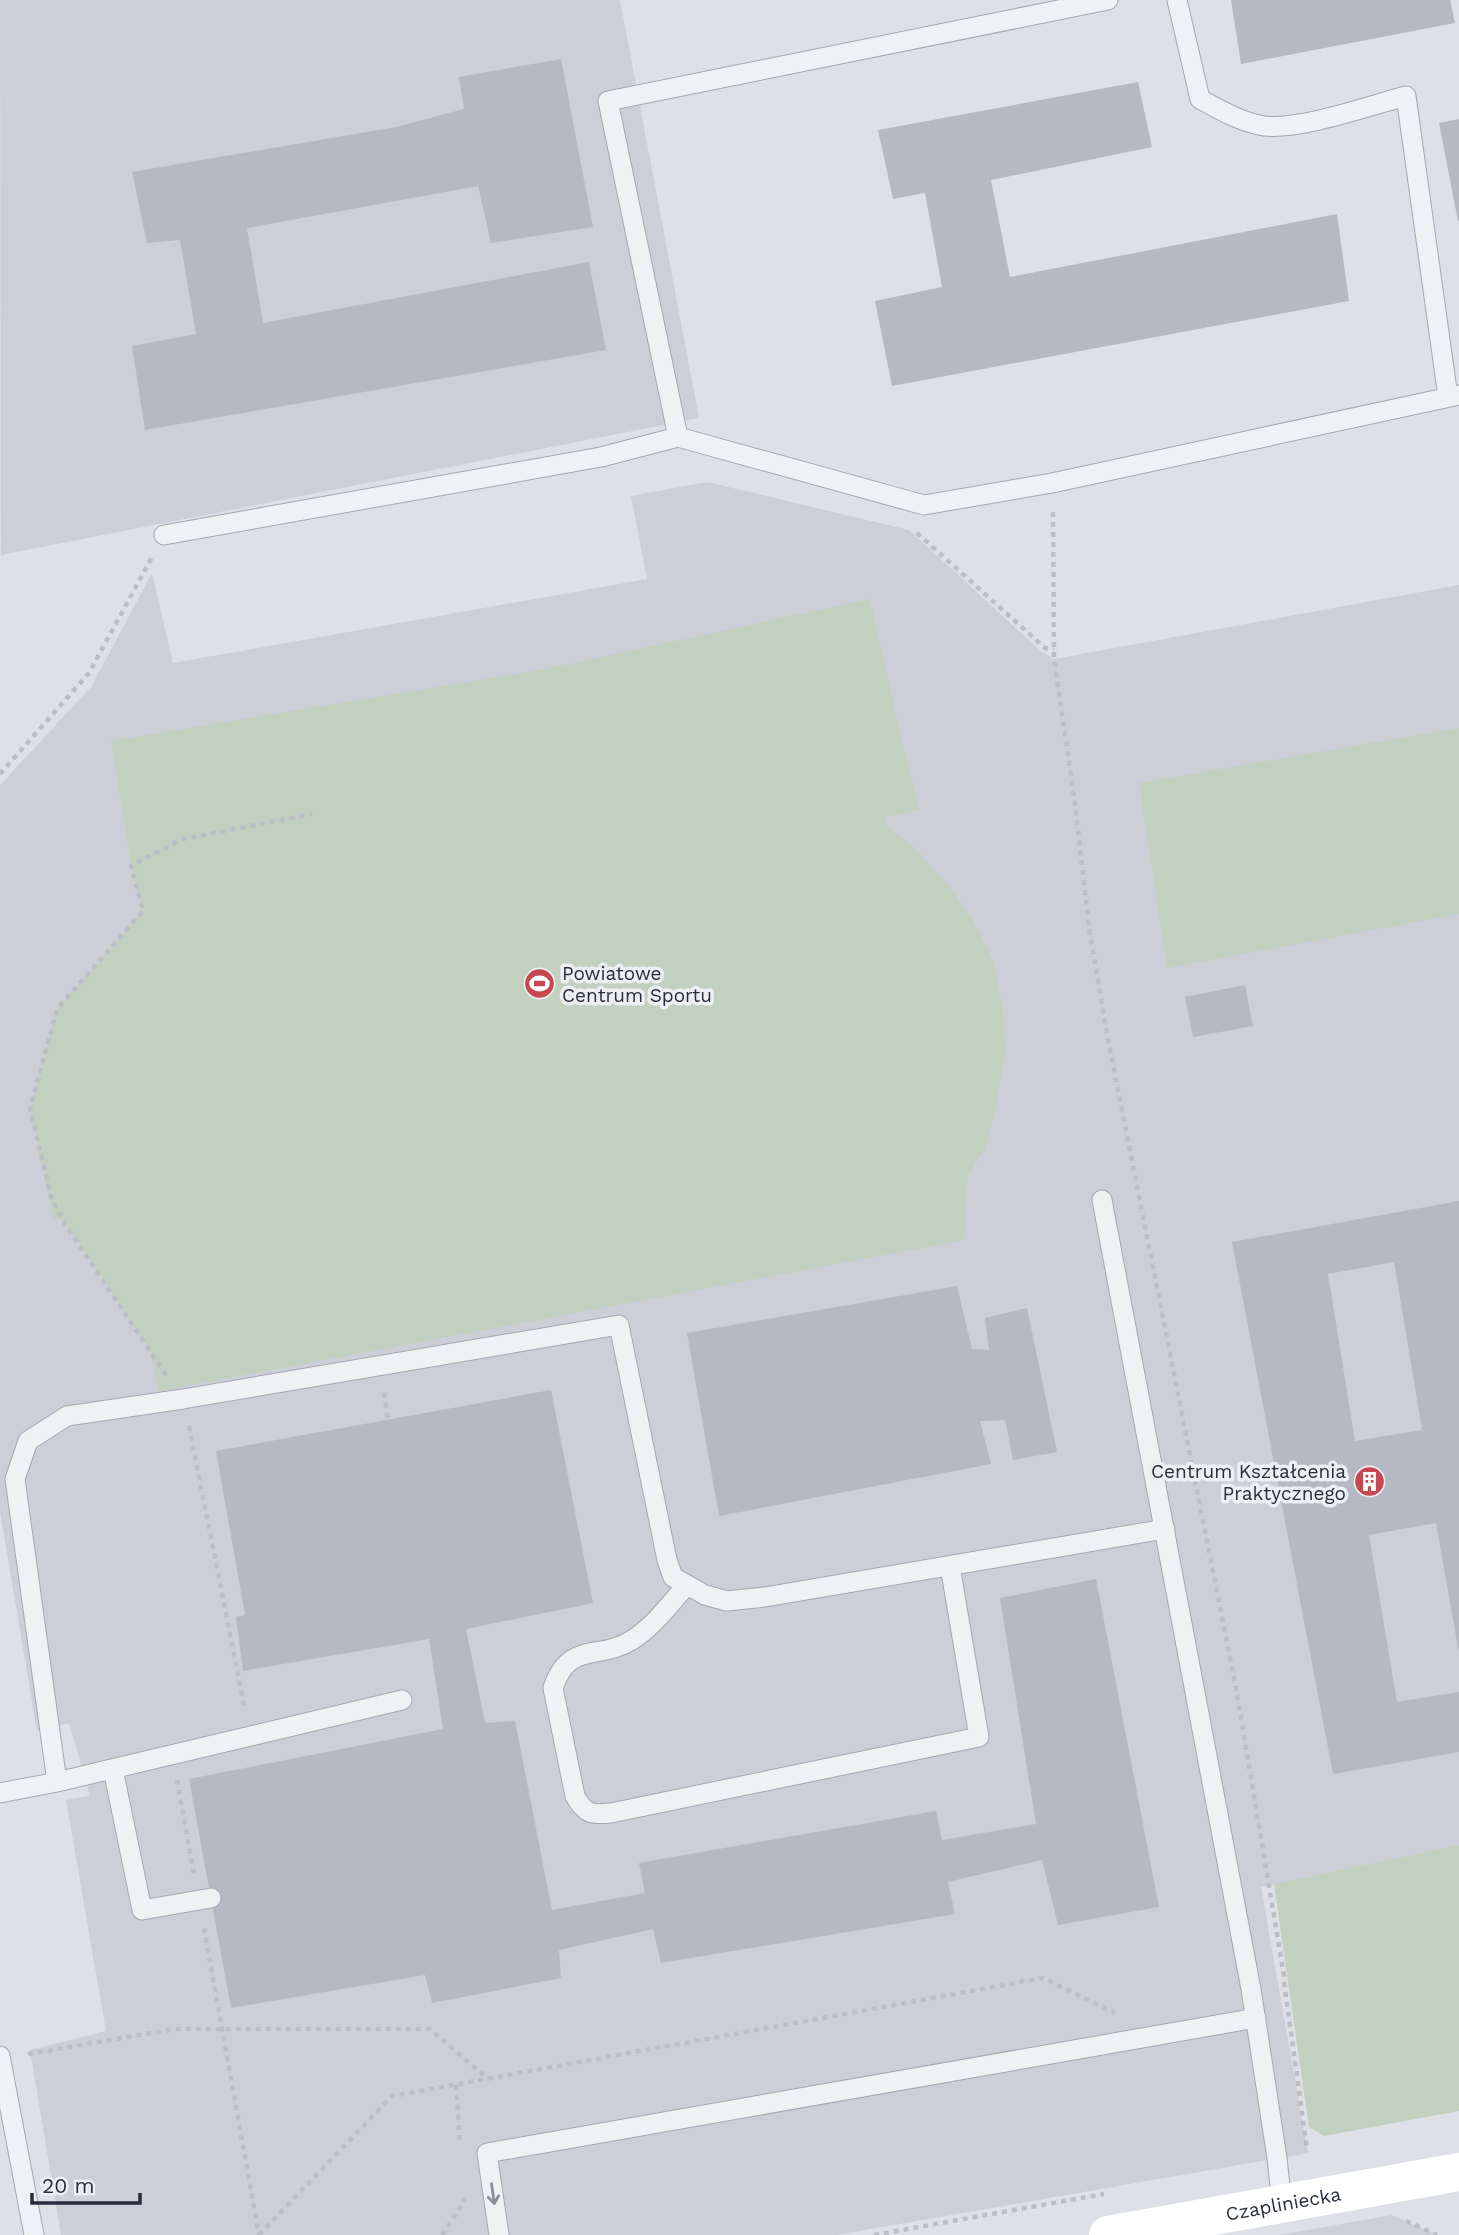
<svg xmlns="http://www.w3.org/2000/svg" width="1459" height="2235" viewBox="0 0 1459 2235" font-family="'Work Sans',sans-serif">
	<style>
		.built { fill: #cbcfd8 }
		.green { fill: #c2d0bf }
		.building { fill: #b5b9c3; fill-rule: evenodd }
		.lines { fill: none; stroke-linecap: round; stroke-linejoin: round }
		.service-casing { stroke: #a3a7b0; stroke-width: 21 }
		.path { stroke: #bbbec5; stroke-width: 4.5; stroke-dasharray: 5 5; stroke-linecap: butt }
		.service { stroke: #eff1f5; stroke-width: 19 }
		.secondary { stroke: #fff; stroke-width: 38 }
		.oneway { stroke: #8b8f98 }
		.labels { text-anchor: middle; stroke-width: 7; stroke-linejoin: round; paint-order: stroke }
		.poi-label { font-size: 19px; fill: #272d3c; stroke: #eceff4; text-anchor: start }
		.street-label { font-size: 19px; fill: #272d3c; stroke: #eceff4 }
	</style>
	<rect width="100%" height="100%" fill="#dde0e6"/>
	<!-- built -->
	<path class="built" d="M0,0h620l79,418 -698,137z
		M707,482l202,48 133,122 12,7 405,-74v1260l-198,42 47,266 -472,82h-775l-31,-185 76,-19 -40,-231 23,-4 -1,-8 -19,-65 -32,8 -37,-220v-726l91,-98 61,-114 21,90 474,-84 -16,-83z
		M1392,2215l45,20h-158z"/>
	<!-- green -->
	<path class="green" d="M870,599l31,138 19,73 -35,7 4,11 24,18 36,40 24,34 20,40 10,48 2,43 -9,58 -11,39 -17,28 -4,64 -805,151 -10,-43 -85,-127 -11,-2 -23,-110 27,-100 86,-98 -12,-45 -20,-125 435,-72z
		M1459,728v186l-292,54 -28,-185z
		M1459,1845v266l-135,25 -15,-9 -35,-243z"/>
	<!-- building -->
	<path class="building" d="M1231,0h219l5,23 -214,41z
		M561,59l32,168 -102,16 -13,-57 -231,42 16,95 326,-61 17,88 -461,80 -13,-84 64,-12 -16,-94 -33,3 -15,-71 264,-45 68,-18 -5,-32z
		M1138,82l14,65 -161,33 19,97 327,-63 12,87 -457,85 -17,-85 67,-14 -17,-94 -32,6 -15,-69z
		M1459,119v102h-1l-19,-98z
		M1245,985l8,41 -60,11 -8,-40z
		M1459,1201v452l-23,-130 -67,12 28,167 62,-10v60l-126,22 -101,-532zM1394,1262l28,168 -67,11 -27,-167z
		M957,1286l15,63 17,1 -4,-32 42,-10 30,144 -44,8 -8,-40 -25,1 11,43 -272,52 -32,-183z
		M551,1390l42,213 -127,26 19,94 30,-2 37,189 93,-17 -6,-30 297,-52 6,29 94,-16 -36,-226 96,-19 63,328 -101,18 -16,-65 -94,22 7,32 -294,49 -8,-34 -94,21 2,28 -129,25 -7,-28 -194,33 -42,-229 254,-50 -14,-90 -186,32 -7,-54 9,-2 -29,-164z"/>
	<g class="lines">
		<defs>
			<path id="service" d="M1177,0l23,99c20,11 41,23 64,27 37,4 104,-20 142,-30l42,301
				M678,437l-70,-336 500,-101
				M164,535l437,-78 77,-20 246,68 128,-22 407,-88
				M1102,1200l149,789 26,169 5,46
				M686,1586c-17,19 -33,41 -54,54 -33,21 -63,0 -79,48l22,108c10,18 16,19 36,17l368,-76 -29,-171
				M113,1769l29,141 69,-12
				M57,1782l-42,-303 13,-38 39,-25 116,-17 436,-74 48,235 6,17 32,18 22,6 38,-4 400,-68
				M0,1793l57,-11 345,-82
				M0,2056l34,179
				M499,2235l-12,-82 769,-135"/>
		</defs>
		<!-- service casing -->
		<use href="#service" class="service-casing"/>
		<!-- path -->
		<path class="path" d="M1053,512l1,147 21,144 14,125 18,106 129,654 49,294
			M917,533l128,115 9,1
			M0,774l89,-101 63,-116
			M166,1375l-103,-154 -12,-25 -21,-87 27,-100 86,-98 -12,-45 52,-27 129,-25
			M384,1393l4,27
			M189,1426l56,284
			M177,1780l17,94
			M204,1928l55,307
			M1284,1982l23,167
			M28,2054l147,-25h255l58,50
			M456,2085l4,59
			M1406,2221l31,14
			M259,2235l133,-139 651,-118 72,35
			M442,2235l22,-33 -1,-4
			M874,2235l230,-41"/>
		<!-- service -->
		<use href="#service" class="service"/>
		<!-- secondary -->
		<path class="secondary" id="s1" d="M1108,2235l351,-63"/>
	</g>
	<!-- one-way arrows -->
	<defs><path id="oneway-shaft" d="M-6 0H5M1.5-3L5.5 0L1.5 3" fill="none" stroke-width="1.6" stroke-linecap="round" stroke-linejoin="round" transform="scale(1.75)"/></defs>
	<use class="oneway" href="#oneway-shaft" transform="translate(493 2194) rotate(82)"/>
	<!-- icons -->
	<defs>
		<symbol id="stadium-disc" viewBox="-11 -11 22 22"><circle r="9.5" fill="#c64750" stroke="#eceff4"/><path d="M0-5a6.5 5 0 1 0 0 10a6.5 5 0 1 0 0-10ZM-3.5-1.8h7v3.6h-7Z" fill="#fff"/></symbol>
		<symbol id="building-disc" viewBox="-11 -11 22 22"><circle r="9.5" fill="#c64750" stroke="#eceff4"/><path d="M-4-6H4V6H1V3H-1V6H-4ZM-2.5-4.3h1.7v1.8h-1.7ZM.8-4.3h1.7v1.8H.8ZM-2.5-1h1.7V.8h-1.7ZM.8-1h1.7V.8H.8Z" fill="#fff"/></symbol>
	</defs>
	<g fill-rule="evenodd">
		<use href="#stadium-disc" x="522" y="966" width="35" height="35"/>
		<use href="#building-disc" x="1352" y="1464" width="35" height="35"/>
	</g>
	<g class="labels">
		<!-- poi labels -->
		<g class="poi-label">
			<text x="562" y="980">Powiatowe<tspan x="562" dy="22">Centrum Sportu</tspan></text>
			<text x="1346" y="1478" text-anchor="end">Centrum Kształcenia<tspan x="1346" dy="22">Praktycznego</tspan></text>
		</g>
		<!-- street labels -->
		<g class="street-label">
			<text dy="7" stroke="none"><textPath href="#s1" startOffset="178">Czapliniecka</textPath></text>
		</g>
	</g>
	<!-- scale -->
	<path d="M32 2193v10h108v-10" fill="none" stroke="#272d3c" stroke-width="3.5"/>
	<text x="42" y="2193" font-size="21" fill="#272d3c" stroke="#eceff4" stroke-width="5" paint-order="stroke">20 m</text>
</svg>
